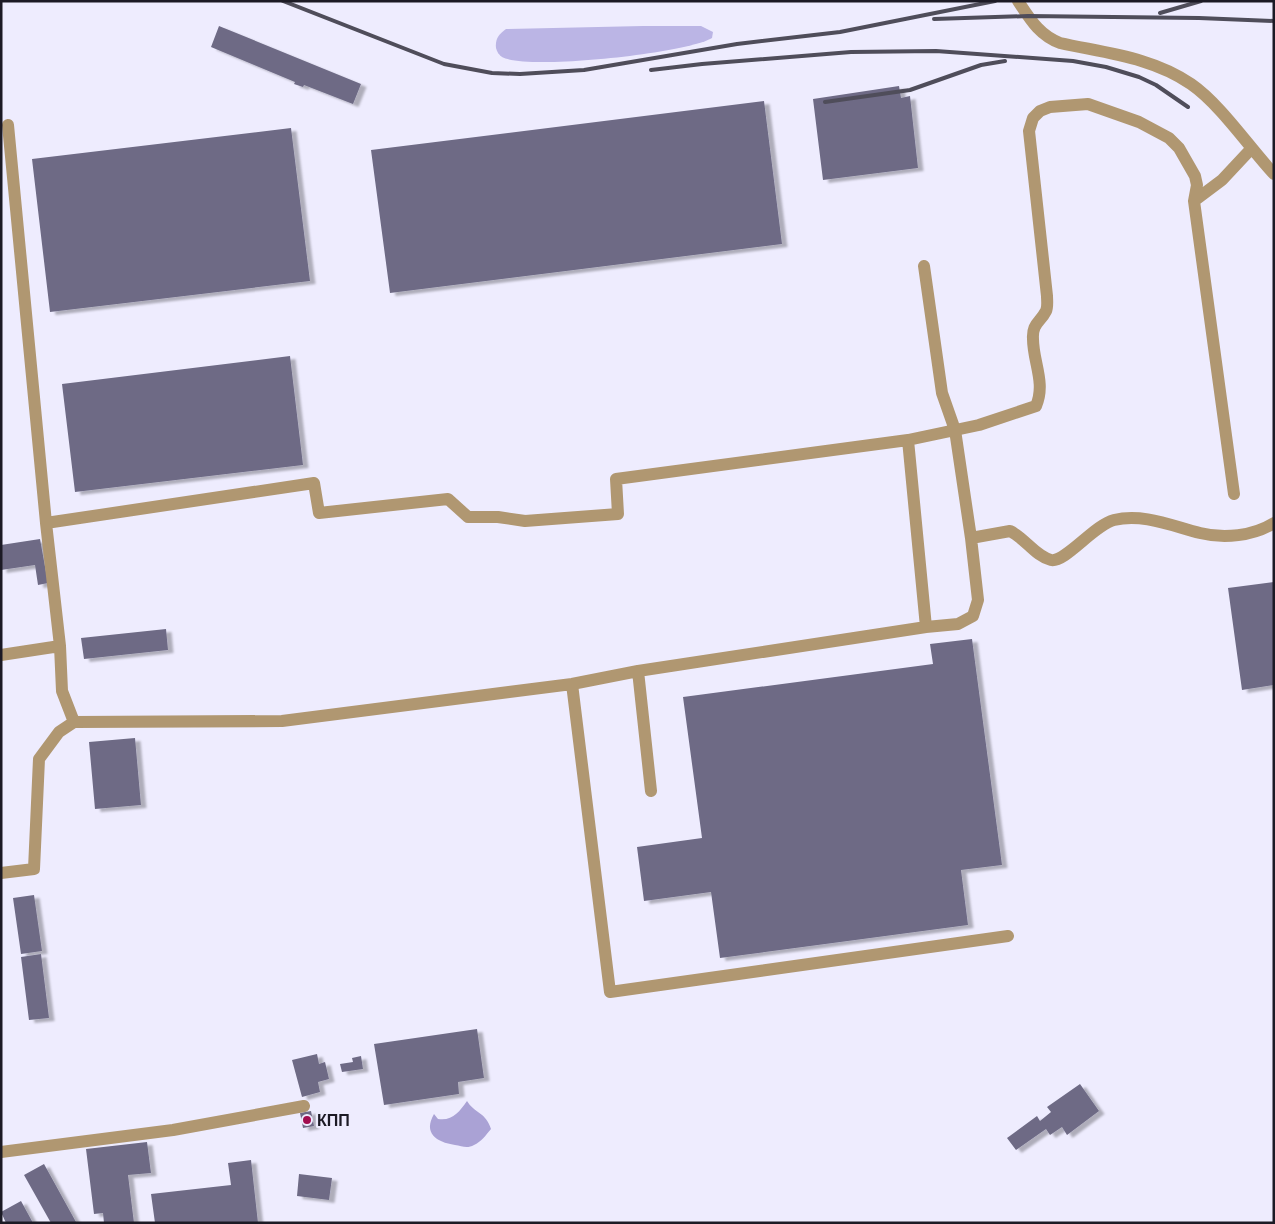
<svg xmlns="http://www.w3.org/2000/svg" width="1275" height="1224" viewBox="0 0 1275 1224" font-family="Helvetica,sans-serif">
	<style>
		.green { fill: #bbb5e5 }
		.forest { fill: #aaa2d5 }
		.building { fill: #6e6b85; filter: url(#shadow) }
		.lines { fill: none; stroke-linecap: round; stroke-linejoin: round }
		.minor { stroke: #b09771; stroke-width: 12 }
		.rail { stroke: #4f4d5a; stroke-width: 4 }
		.poi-dot { fill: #a10c4f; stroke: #eeecfe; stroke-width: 2 }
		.labels { text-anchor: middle; stroke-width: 4.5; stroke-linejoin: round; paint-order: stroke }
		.poi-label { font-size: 16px; font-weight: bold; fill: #1c1a25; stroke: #eeecfe; text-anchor: start }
	</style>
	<defs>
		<filter id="shadow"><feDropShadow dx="5.5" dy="3" stdDeviation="1" flood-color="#0004"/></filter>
	</defs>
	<rect width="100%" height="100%" fill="#eeecfe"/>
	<!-- green -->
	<path class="green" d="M643,26h58l12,6 -1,6c-24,15 -184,33 -210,19 -3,-2 -5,-5 -6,-9 -1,-9 3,-14 10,-19z"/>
	<!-- forest -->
	<path class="forest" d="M467,1101c7,12 19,11 24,28 -5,6 -10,13 -17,16 -7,4 -12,1 -19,0 -19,-3 -32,-12 -21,-31l4,5c15,2 21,-7 29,-18z"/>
	<!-- building -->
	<path class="building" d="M219,26l142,58 -8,20 -49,-19 -1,2 -9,-3 1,-2 -84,-35z
		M899,86l2,12 9,-2 8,72 -95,12 -10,-81z
		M764,101l18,143 -392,49 -19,-143z
		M291,128l19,153 -260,31 -18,-153z
		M290,356l13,109 -228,27 -13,-108z
		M40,539l8,44 -10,2 -3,-20 -34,5v-25z
		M1274,582v103l-32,5 -14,-102z
		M166,629l2,21 -84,9 -3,-21z
		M972,639l30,226 -41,5 7,55 -248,33 -9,-66 -67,9 -7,-54 65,-9 -19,-141 250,-33 -3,-20z
		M135,738l6,67 -46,4 -6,-67z
		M34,895l8,56 -21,3 -8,-56z
		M41,954l8,64 -20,2 -8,-63z
		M477,1029l7,49 -26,4 1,12 -75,11 -10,-61z
		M317,1054l2,10 6,-2 4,17 -11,3 2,10 -18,5 -10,-37z
		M361,1056l2,13 -21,3 -2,-8 13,-2 -1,-4z
		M1080,1084l19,27 -32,24 -5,-8 -12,8 -4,-6 -30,21 -9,-12 30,-22 3,5 11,-9 -4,-5z
		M311,1111l3,15 -11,2 -3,-15z
		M147,1142l4,31 -23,2 6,48h-30l-1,-10 -9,1 -8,-65z
		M251,1160l7,63h-103l-4,-29 80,-9 -3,-22z
		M44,1164l32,58 -2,1h-23l-27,-48z
		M299,1174l33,4 -3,22 -32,-4z
		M21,1201l12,22h-27l-5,-11z"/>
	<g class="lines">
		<!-- minor -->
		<path class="minor" d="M1018,1c12,18 21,34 42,42 45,10 92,14 131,41 29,20 58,63 83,90
			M8,125l38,398
			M1194,201l28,-21 29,-31
			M924,266l18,127 13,37 16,108 39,-7c15,7 25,25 41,29 14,3 43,-35 63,-40 29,-7 58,6 86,13 24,6 53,3 74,-10
			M908,440l71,-15 57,-19c10,-23 -3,-44 -3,-67 -1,-16 7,-16 13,-28 2,-4 1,-11 1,-15l-18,-165 4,-13 7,-7 10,-4 38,-3 51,18 30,16 10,10 16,28 2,9 -3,16 40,293
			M926,627l32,-3 15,-8 5,-16 -7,-62
			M60,646l2,45 12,31
			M1,655l59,-9 -14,-123 268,-40 5,30 129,-14 20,18h30l27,4 93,-7 -2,-35 292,-39 18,187 -288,44 -66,13 -290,37 -208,1 -15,10 -20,27 -5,110 -33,4
			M638,671l13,120
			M572,684l38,308 398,-56
			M1,1152l172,-22 131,-24"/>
		<!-- rail -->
		<path class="rail" d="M283,1l161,63 48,9 28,1 64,-4 153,-26 103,-12 155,-31
			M1160,13l41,-12
			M934,19l94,-3 171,2 75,3
			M651,70l51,-6 149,-12 85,-1 137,10 33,6 33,10 17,8 32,22
			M825,102l85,-12 71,-25 24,-4"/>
	</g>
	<!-- markers -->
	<circle class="poi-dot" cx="307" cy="1120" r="5"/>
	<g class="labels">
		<!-- poi labels -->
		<g class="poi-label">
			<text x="317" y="1126">КПП</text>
		</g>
	</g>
	<!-- border -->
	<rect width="1275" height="1224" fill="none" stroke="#1c1a25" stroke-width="5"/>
</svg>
